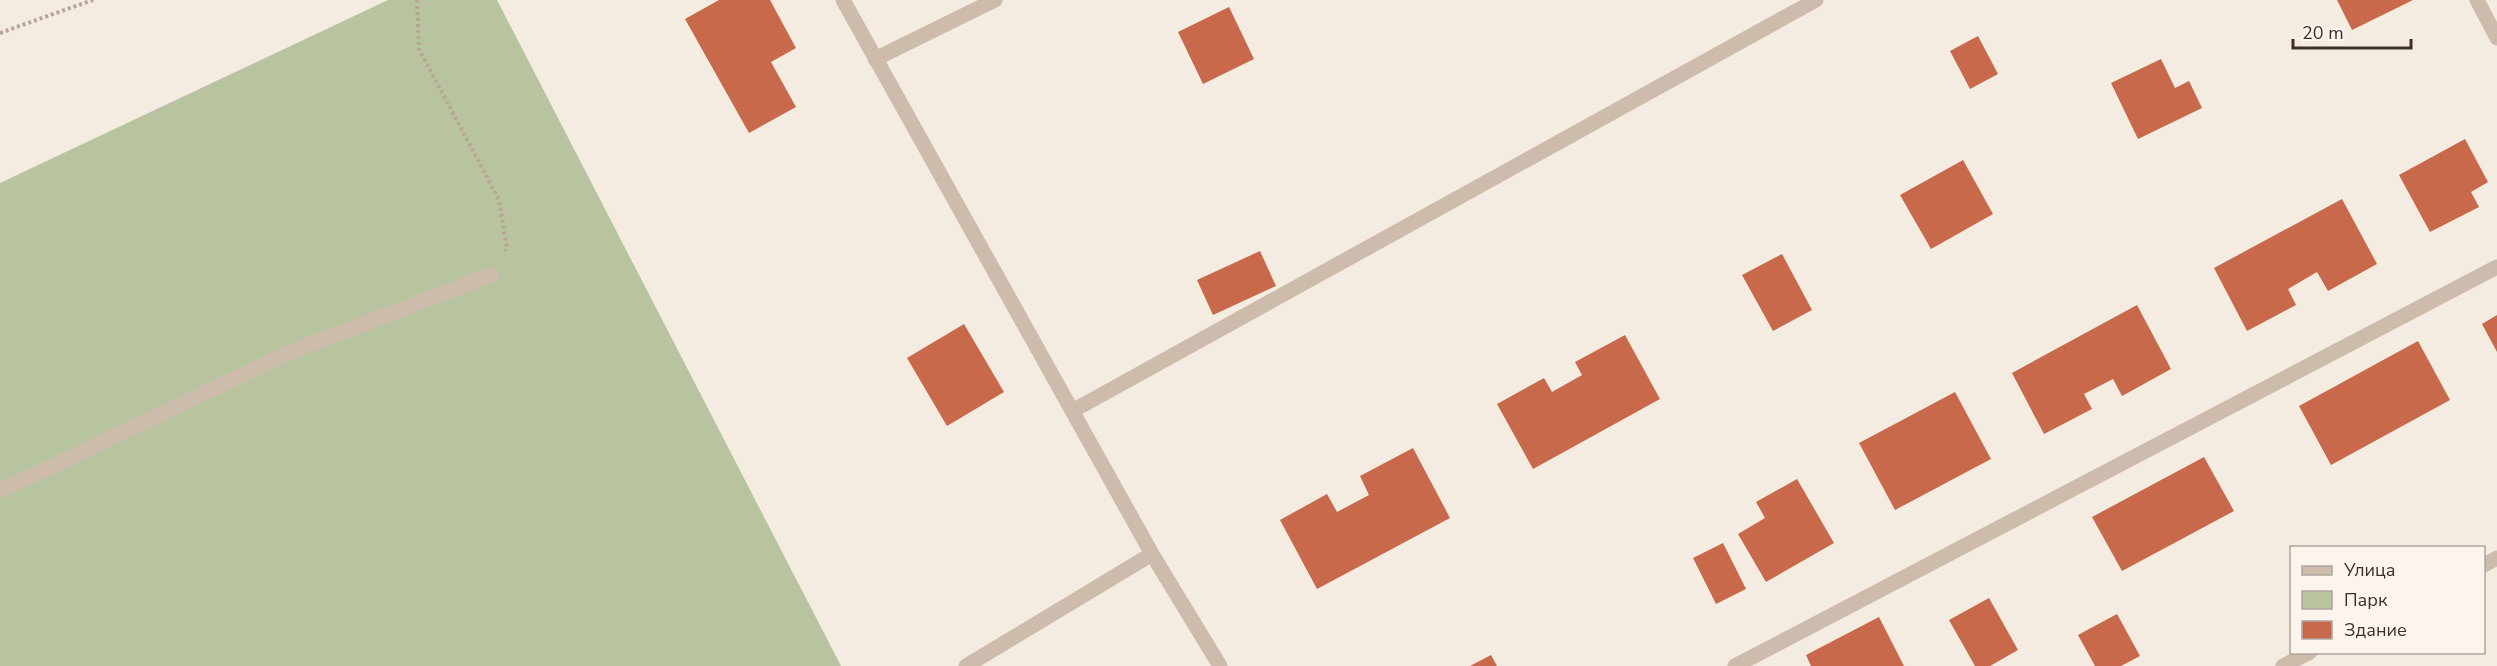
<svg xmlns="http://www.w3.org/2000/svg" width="2497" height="666" viewBox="0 0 2497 666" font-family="'Nunito Sans',sans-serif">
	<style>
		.green { fill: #b8c4a0 }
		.building { fill: #c8694b }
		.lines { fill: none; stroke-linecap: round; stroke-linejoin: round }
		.path { stroke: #b9a596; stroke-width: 4; stroke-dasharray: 3 3; stroke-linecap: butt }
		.minor { stroke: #cdbbac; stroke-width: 15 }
	</style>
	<rect width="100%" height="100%" fill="#f4ebe1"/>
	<!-- green -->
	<path class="green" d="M388,0h109l344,666h-841v-483z"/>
	<!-- building -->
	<path class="building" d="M719,0h51l26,48 -25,14 25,45 -47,26 -64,-114z
		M2337,0h76l-61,30z
		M1229,7l25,52 -51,25 -25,-52z
		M1978,36l20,38 -28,15 -20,-38z
		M2161,59l14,29 14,-7 13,27 -64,31 -27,-56z
		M2465,139l23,43 -17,10 8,15 -49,25 -31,-57z
		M1963,160l30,54 -62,35 -31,-54z
		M2342,199l35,65 -49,27 -11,-19 -29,17 8,16 -49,26 -33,-63z
		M1260,251l16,35 -63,29 -16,-35z
		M1782,254l30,56 -39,21 -31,-56z
		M2137,305l34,64 -49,27 -9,-17 -29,15 8,15 -48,25 -32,-61z
		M2497,315v37l-15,-28z
		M964,324l40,68 -57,34 -40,-68z
		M1625,335l35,64 -127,70 -36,-65 47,-26 8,14 30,-17 -7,-13z
		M2418,341l32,59 -119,65 -32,-59z
		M1955,392l36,67 -96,51 -36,-67z
		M1413,448l37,70 -133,71 -37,-69 47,-26 10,18 32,-17 -9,-19z
		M2204,457l30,54 -112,60 -30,-54z
		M1797,479l37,64 -68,39 -28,-48 27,-16 -9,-16z
		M1723,543l23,46 -30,15 -23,-46z
		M1989,598l29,52 -28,16h-15l-26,-46z
		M2117,614l23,42 -19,10h-26l-17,-31z
		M1879,617l25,49h-93l-5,-11z
		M1491,655l6,11h-27z"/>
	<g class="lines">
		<!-- path -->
		<path class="path" d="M417,0l2,49 80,151 8,48 -2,3
			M0,33l93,-33"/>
		<!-- minor -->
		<path class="minor" d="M843,0l309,554 68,112
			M2477,0l20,38
			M875,59l120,-59
			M1074,410l742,-410
			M0,491l288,-138 203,-78
			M2484,565l13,-7
			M966,666l186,-112
			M1735,666l762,-399
			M2283,666l27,-14"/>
	</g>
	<!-- legend -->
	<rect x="2290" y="546" width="195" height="108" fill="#fbf5ee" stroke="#aea6a0" stroke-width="1.5"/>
	<rect x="2302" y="566" width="30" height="9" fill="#cdbbac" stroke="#aea6a0" stroke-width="1.5"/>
	<text x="2344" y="576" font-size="18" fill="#3b302b">Улица</text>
	<rect x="2302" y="591" width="30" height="18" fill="#b8c4a0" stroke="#aea6a0" stroke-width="1.5"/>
	<text x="2344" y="606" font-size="18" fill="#3b302b">Парк</text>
	<rect x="2302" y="621" width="30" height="18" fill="#c8694b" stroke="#aea6a0" stroke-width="1.5"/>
	<text x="2344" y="636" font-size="18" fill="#3b302b">Здание</text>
	<!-- scale -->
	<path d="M2293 39v9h118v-9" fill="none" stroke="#3b302b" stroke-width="3"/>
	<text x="2302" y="39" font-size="18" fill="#3b302b" stroke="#fbf5ee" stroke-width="4.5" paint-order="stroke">20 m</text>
</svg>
